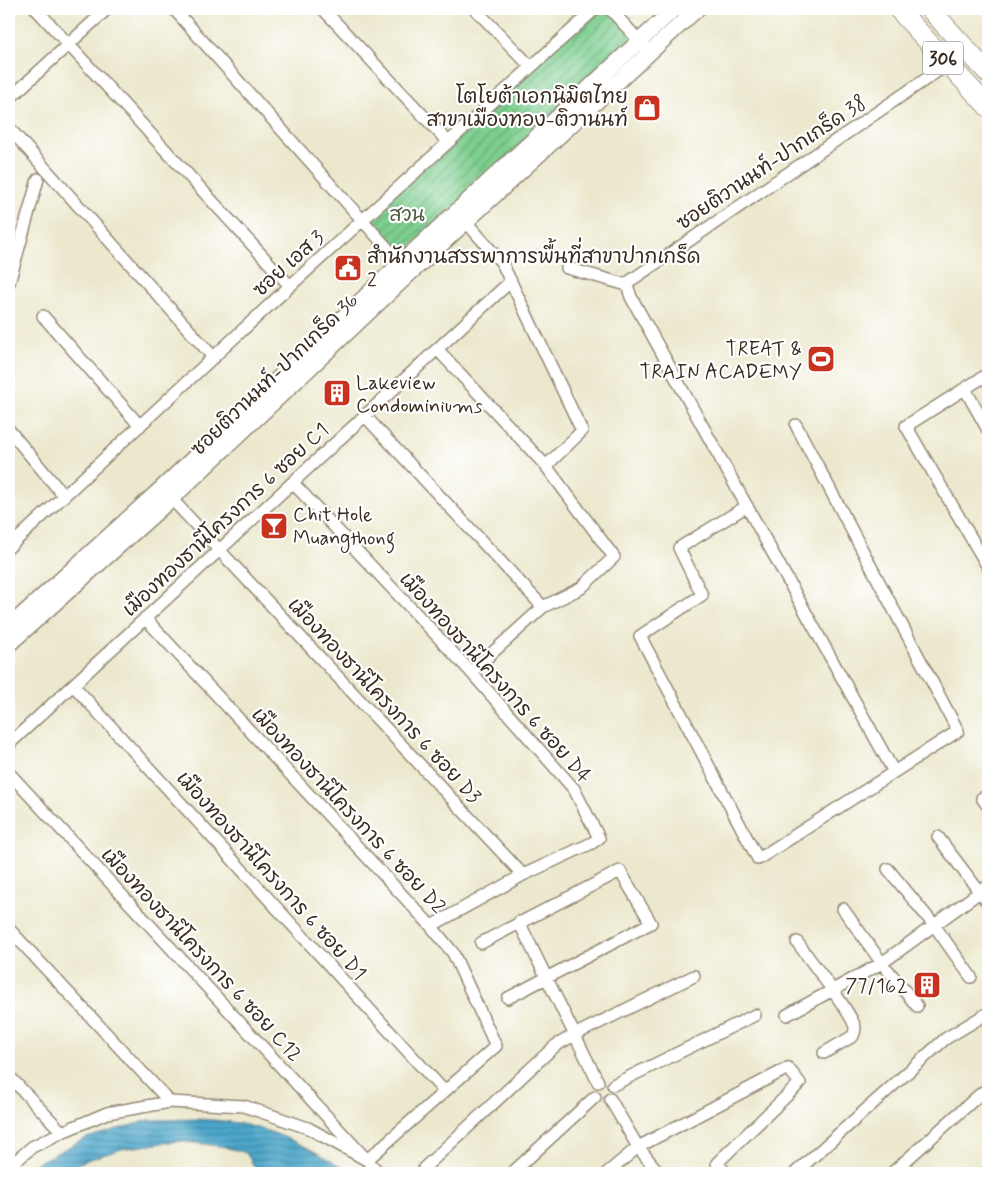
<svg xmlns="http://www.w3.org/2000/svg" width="997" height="1182" viewBox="0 0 997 1182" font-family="Mynerve,'Playpen Sans Thai',sans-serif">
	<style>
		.garden { fill: url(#garden-furrows); stroke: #5c7c56 }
		.water { fill: url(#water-rules); stroke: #446874 }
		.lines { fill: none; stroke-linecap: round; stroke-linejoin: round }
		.minor-casing { stroke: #948976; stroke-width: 14 }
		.tertiary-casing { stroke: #948976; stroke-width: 18 }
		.primary-casing { stroke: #948976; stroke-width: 21 }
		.minor { stroke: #fff; stroke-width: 11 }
		.tertiary { stroke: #fff; stroke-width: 15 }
		.primary { stroke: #fff; stroke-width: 19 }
		.labels { text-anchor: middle; stroke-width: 4.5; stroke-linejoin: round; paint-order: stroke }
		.shield { fill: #fff; stroke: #766a62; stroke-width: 1 }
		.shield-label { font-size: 19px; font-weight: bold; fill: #3b2a1e }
		.poi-label { font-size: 20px; fill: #3b2a1e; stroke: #fff; text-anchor: end }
		.street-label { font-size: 20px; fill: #3b2a1e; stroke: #fff }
		.park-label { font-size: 20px; fill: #4f5b40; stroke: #fff }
	</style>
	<defs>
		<pattern id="garden-furrows" width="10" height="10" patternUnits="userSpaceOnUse" patternTransform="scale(1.25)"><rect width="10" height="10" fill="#7dce8f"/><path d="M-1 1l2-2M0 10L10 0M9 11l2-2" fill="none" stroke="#68a774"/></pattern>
		<pattern id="water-rules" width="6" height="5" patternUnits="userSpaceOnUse" patternTransform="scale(1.25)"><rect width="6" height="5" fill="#4ca6ca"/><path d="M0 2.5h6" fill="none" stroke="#4087a3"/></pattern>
	</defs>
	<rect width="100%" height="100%" fill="#fff"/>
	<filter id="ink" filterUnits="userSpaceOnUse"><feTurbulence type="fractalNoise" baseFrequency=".02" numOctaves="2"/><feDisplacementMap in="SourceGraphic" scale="10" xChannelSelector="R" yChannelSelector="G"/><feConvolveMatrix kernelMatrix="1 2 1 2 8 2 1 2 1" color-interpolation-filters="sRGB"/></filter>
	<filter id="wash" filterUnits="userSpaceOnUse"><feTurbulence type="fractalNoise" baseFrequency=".0096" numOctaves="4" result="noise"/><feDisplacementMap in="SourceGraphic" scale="20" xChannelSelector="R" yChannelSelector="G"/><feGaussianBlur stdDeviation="1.12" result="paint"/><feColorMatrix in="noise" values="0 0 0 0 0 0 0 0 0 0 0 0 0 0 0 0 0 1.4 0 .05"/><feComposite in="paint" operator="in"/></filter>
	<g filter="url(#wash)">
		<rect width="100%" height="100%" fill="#ece8ce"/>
		<!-- garden -->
		<path class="garden" d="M595,9h15l25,29 -237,220 -35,-38z"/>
		<!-- water -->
		<path class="water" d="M149,1120c22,0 44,-2 65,0 52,4 95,26 137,53h-93l-12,-20 -26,-7 -42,-5 -56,8 -35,11 -30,13h-32l8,-8 53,-27z"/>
	</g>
	<g filter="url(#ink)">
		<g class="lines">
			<defs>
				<path id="minor" d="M36,9l254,277
					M174,9l231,259
					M323,9l125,133
					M475,9l56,58
					M610,9l35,38
					M9,99l98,-90
					M9,128l205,230
					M461,216l41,47 80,168 -36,35
					M567,268l60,17
					M9,283l29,-104
					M43,316l97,110
					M437,349l109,117 68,91 -33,31 -38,19 -72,65
					M988,374l-82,52 82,141
					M965,389l23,41
					M365,416l178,191
					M9,430l55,66
					M293,483l178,189 103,117 25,49 -7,5 -69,32 -92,51
					M166,493l357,382
					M747,506l-68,42 23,47 -62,41 118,223 200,-128 -162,-306
					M9,547l281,-261 305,-277
					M145,618l286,308 22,27 43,93 -129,114
					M73,685l371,406
					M9,744l502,-463
					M894,772l-263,-475 -4,-12 3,-4 318,-217
					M9,773l358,387
					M982,798l6,8
					M938,837l50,66
					M888,869l46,56 37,52
					M843,909l39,54 35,43
					M519,922l79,160
					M9,929l161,173
					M797,942c10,14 57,74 58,86 0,3 -1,5 -2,8l-29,17
					M481,943l139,-72 31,52 -143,75
					M787,1015l95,-52 106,-77
					M9,1076l53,56
					M613,1085l142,-70
					M610,1099l28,48 21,26
					M9,1167l23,-20 30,-15 45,-19 63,-11 74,4 64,22 59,32 12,13
					M424,1168l131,-122 19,-11 120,-59
					M512,1173l83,-76
					M607,1173l31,-26 150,-79 12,15 -83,80 9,10
					M795,1173l150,-134 43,-26
					M892,1173l86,-77 10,-8
					M986,1173l2,-2"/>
				<path id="tertiary" d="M9,627l153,-139 239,-225 273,-254
					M9,644l162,-145 239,-226 287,-264"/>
				<path id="primary" d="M898,9l90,98
					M930,9l58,64"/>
			</defs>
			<!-- minor casing -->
			<use href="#minor" class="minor-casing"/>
			<!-- tertiary casing -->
			<use href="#tertiary" class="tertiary-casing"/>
			<!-- primary casing -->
			<use href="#primary" class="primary-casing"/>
			<!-- minor -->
			<use href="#minor" class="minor"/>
			<!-- tertiary -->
			<use href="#tertiary" class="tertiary"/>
			<!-- primary -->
			<use href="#primary" class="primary"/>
		</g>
	</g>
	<!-- icons -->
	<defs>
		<symbol id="shop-square" viewBox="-11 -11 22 22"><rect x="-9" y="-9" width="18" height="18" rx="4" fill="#c8321e" stroke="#fff"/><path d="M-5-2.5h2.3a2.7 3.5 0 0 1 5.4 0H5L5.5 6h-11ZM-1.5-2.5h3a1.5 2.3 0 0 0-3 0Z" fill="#fff"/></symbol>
		<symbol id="civic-square" viewBox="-11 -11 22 22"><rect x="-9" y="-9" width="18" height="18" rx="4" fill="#c8321e" stroke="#fff"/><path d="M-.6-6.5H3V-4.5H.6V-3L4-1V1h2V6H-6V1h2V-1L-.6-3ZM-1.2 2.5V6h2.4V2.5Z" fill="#fff"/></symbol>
		<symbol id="stadium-square" viewBox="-11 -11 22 22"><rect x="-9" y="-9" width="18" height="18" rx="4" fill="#c8321e" stroke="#fff"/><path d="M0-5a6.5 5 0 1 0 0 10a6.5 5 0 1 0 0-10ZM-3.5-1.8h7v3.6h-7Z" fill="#fff"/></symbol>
		<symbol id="building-square" viewBox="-11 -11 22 22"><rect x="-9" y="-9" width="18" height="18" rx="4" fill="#c8321e" stroke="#fff"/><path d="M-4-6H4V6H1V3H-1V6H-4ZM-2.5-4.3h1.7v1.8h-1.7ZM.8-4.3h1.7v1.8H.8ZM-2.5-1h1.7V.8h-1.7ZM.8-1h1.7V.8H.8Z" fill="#fff"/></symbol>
		<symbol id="bar-square" viewBox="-11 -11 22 22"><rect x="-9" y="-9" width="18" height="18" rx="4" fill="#c8321e" stroke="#fff"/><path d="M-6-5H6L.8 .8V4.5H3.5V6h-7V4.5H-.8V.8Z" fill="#fff"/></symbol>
	</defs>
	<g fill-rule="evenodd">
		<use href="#shop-square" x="631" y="92" width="32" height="32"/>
		<use href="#civic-square" x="332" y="252" width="32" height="32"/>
		<use href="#stadium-square" x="805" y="343" width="32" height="32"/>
		<use href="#building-square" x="321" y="377" width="32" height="32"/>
		<use href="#bar-square" x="258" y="510" width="32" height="32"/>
		<use href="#building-square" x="911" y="969" width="32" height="32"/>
	</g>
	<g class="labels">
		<!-- shield labels -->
		<rect class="shield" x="923" y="41.5" width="40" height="33" rx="4"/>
		<g class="shield-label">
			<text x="943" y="65">306</text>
		</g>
		<!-- poi labels -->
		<g class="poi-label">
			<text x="628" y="103">โตโยต้าเอกนิมิตไทย<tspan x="628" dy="23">สาขาเมืองทอง-ติวานนท์</tspan></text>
			<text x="367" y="263" text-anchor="start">สำนักงานสรรพาการพื้นที่สาขาปากเกร็ด<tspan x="367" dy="23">2</tspan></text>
			<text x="802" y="355">TREAT &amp;<tspan x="802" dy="23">TRAIN ACADEMY</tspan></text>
			<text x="356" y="389" text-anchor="start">Lakeview<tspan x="356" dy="23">Condominiums</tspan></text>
			<text x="293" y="521" text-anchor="start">Chit Hole<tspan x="293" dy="23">Muangthong</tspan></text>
			<text x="908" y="992">77/162</text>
		</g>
		<!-- street labels -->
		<g class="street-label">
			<text transform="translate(771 162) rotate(-34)" y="7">ซอยติวานนท์-ปากเกร็ด 38</text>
			<text transform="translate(288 263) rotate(-42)" y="7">ซอย เอส 3</text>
			<text transform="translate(274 374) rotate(-44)" y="7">ซอยติวานนท์-ปากเกร็ด 36</text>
			<text transform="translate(225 519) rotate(-43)" y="7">เมืองทองธานีโครงการ 6 ซอย C1</text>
			<text transform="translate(496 677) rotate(48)" y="7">เมืองทองธานีโครงการ 6 ซอย D4</text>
			<text transform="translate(385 700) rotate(47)" y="7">เมืองทองธานีโครงการ 6 ซอย D3</text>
			<text transform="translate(349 810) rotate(47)" y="7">เมืองทองธานีโครงการ 6 ซอย D2</text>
			<text transform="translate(272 875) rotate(48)" y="7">เมืองทองธานีโครงการ 6 ซอย D1</text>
			<text transform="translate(202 954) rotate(47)" y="7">เมืองทองธานีโครงการ 6 ซอย C12</text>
		</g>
		<!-- park labels -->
		<g class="park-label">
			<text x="407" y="221">สวน</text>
		</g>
	</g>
	<!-- margin -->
	<rect width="997" height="1182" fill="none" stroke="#fff" stroke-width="30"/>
</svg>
